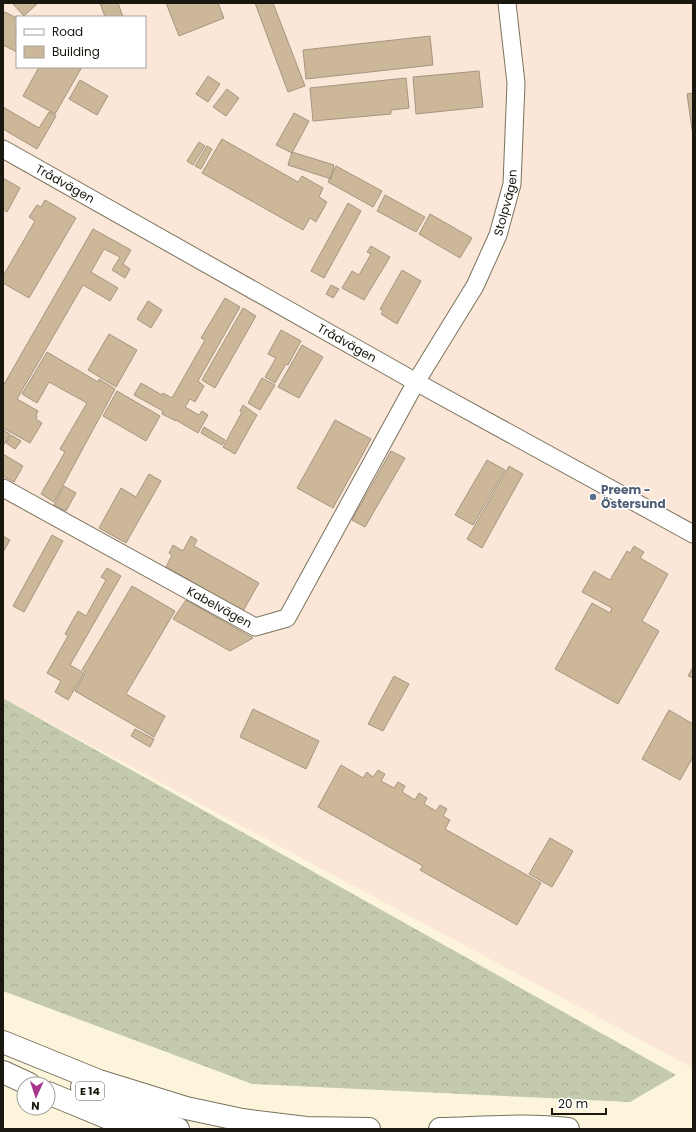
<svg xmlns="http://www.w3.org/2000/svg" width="696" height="1132" viewBox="0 0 696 1132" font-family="Poppins,sans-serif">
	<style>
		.industrial { fill: #fbe6d7; fill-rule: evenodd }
		.forest { fill: url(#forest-crowns) }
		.building { fill: #ccb799; stroke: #a49681 }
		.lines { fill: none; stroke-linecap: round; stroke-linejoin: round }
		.minor-casing { stroke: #79735d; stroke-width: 19 }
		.trunk-casing { stroke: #79735d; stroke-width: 24 }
		.minor { stroke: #fff; stroke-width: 17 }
		.trunk { stroke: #fff; stroke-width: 22 }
		.service-dot { fill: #5c6f8a; stroke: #fff; stroke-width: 1.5 }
		.labels { text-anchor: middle; stroke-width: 3; stroke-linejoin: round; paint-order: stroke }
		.shield { fill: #fff; stroke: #5e5d56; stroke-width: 1 }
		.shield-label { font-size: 11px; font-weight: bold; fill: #19170e }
		.street-label { font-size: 12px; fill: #19170e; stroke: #fff }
		.service-label { font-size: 12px; font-weight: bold; fill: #4e5e75; stroke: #fff; text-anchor: start }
	</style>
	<defs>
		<pattern id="forest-crowns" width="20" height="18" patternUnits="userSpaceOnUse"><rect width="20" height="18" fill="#c4cbac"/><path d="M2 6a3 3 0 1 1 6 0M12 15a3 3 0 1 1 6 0" fill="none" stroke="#a8ae93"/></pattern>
	</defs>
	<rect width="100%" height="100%" fill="#fcf5dc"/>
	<!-- industrial -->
	<path class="industrial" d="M3,3h690v1065l-690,-370zM17,17h128v50h-128z"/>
	<!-- forest -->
	<path class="forest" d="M3,698l673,377 -46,27 -378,-18 -249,-93z"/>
	<!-- building -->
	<path class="building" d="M15,3h23l-14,13 -11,-12z
		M100,3h18l5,14h-18z
		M166,3h52l6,15 -45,18z
		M255,3h18l32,83 -17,6z
		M5,12l12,6v34l-14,-7v-31z
		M430,36l3,29 -127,14 -3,-29z
		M39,67h43l-27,47 -32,-18z
		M479,71l4,36 -67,7 -3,-37z
		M208,76l12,8 -12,18 -12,-8z
		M406,78l3,30 -18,2v4l-78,7 -3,-33z
		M80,80l28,16 -11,19 -28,-16z
		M227,89l12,9 -13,18 -13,-9z
		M693,93v43l-6,-42z
		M3,107l36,21 10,-16 7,4 -19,33 -34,-20z
		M294,113l15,8 -17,32 -16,-8z
		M222,139l76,43 4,-6 21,12 -4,9 8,5 -11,20 -6,-4 -7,12 -101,-57z
		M199,142l6,4 -12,19 -6,-4z
		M207,146l5,3 -11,20 -6,-3z
		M292,152l42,13 -3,14 -43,-14z
		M336,166l46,25 -9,16 -45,-25z
		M3,178l17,10 -13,24 -4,-3z
		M385,195l40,22 -9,15 -39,-21z
		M45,200l31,18 -47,80 -26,-15v-7l32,-55 -6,-4 8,-12 4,2z
		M348,203l13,8 -37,67 -13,-7z
		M430,214l42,24 -12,20 -41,-24z
		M93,229l38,21 -8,14 7,5 -5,9 -13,-8 8,-13 -16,-8 -13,23 27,16 -8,13 -27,-16 -66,114 21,12 -2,4 1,1 -1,3 6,4 -12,20 -27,-15v-42z
		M371,246l19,11 -26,43 -22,-12 10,-17 7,4 12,-21 -4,-2z
		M402,270l19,11 -24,43 -16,-10 2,-3 -3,-2z
		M331,285l8,4 -6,9 -7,-4z
		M225,298l15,9 -42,74 6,5 -9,16 -5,-3 -5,8 14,8 3,-4 6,4 -10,18 -22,-13v1l-14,-7 1,-3 -29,-16 7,-12 21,12 1,-2 9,5 33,-58 -4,-2z
		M148,301l14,9 -11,18 -14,-9z
		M243,308l13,8 -41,72 -13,-8z
		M281,330l20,11 -13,24 -2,-1 -11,19 -10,-6 11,-19 -8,-4z
		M109,334l28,16 -21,37 -28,-17z
		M302,345l21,12 -24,41 -21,-11z
		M47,352l51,30 1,-3 16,10 -61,113 -13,-8 24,-42 -5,-3 27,-46 -38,-21 -12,21 -15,-9z
		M262,378l13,7 -15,25 -12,-7z
		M117,391l43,25 -14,25 -43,-25z
		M243,405l14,10 -22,39 -12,-7 19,-35 -2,-1z
		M335,420l36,19 -38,69 -36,-20z
		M204,427l21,13 -3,5 -21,-12z
		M3,430l7,4 -7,12z
		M11,435l10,6 -6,8 -9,-6z
		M391,451l14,7 -40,69 -13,-7z
		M3,454l20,12 -9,16 -11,-6z
		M487,460l18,10 -32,55 -18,-10z
		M509,466l14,8 -41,74 -15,-9z
		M149,474l12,7 -35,62 -27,-15 22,-40 15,9z
		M64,486l12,7 -10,18 -12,-6z
		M52,535l11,6 -39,71 -11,-6z
		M3,536l7,4 -7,12z
		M191,536l6,4 -3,6 65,37 -16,28 -77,-44 6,-12 -3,-2 4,-8 10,6z
		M634,546l10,6 -4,6 28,16 -26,47 17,10 -41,73 -63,-35 37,-66 18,10 2,-5 -30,-16 12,-21 16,9 17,-29 3,2z
		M107,568l14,8 -51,89 14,8 -16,27 -13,-8 6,-11 -14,-8 21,-37 -3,-2 13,-23 8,5 20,-36 -5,-3z
		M132,586l43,25 -49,83 39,22 -11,21 -79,-46 11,-19 -4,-2z
		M186,600l67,38 -23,13 -57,-32z
		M693,667v11l-5,-2z
		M394,676l15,8 -26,47 -15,-7z
		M253,709l66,32 -13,28 -66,-32z
		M669,710l24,14v33l-13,23 -38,-21z
		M135,729l19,10 -4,8 -19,-11z
		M341,765l22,13 4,-6 6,5 5,-7 7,4 -4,7 13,7 4,-6 7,4 -3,6 13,8 4,-7 8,5 -3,6 12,7 4,-6 7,4 -4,7 7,4 -5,9 96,54 -24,42 -97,-55 3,-4 -105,-59z
		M550,838l23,13 -21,36 -23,-13z"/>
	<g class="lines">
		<defs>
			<g id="minor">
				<path id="s1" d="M3,149l413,233 277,152"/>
				<path id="s2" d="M3,488l252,139 32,-9 129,-236 59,-96 23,-51 14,-51 4,-101 -9,-80"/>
			</g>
			<path id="trunk" d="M3,1042l96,39 87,27 56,12 64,8 63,1
				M3,1072l26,12
				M82,1087l48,23 48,19
				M48,1093l87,36
				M440,1129c41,-1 87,-5 128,0"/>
		</defs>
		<!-- minor casing -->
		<use href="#minor" class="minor-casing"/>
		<!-- trunk casing -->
		<use href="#trunk" class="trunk-casing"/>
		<!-- minor -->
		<use href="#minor" class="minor"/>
		<!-- trunk -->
		<use href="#trunk" class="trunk"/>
	</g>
	<!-- markers -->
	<circle class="service-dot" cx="593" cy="497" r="4"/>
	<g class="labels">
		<!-- shield labels -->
		<rect class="shield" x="76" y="1082" width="28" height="18" rx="3"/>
		<g class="shield-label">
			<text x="90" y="1095">E 14</text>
		</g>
		<!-- street labels -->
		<g class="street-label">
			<text dy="4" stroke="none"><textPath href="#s1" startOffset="71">Trådvägen</textPath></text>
			<text dy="4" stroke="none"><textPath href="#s2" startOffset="792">Stolpvägen</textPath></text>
			<text dy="4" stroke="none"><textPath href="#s1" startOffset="395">Trådvägen</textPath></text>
			<text dy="4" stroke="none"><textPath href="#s2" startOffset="247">Kabelvägen</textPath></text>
		</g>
		<!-- service labels -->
		<g class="service-label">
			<text x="601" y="494">Preem -<tspan x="601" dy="14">Östersund</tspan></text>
		</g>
	</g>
	<!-- border -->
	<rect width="696" height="1132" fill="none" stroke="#19170e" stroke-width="8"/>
	<!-- legend -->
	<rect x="16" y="16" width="130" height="52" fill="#ffffff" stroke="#a3a29f"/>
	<rect x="24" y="29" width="20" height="6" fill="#ffffff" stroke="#a3a29f"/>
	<text x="52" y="36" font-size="12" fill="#19170e">Road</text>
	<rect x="24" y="46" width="20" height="12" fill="#ccb799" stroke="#a3a29f"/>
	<text x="52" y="56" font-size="12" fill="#19170e">Building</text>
	<!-- north arrow -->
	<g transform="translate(36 1096) rotate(183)"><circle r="19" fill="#ffffff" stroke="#a3a29f"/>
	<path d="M0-3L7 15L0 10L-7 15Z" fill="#a9358e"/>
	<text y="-6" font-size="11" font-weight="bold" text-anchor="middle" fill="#19170e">N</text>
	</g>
	<!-- scale -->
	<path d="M552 1108v6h54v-6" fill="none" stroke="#19170e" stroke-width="2"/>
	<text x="558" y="1108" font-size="12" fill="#19170e" stroke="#ffffff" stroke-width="3" paint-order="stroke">20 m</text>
</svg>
